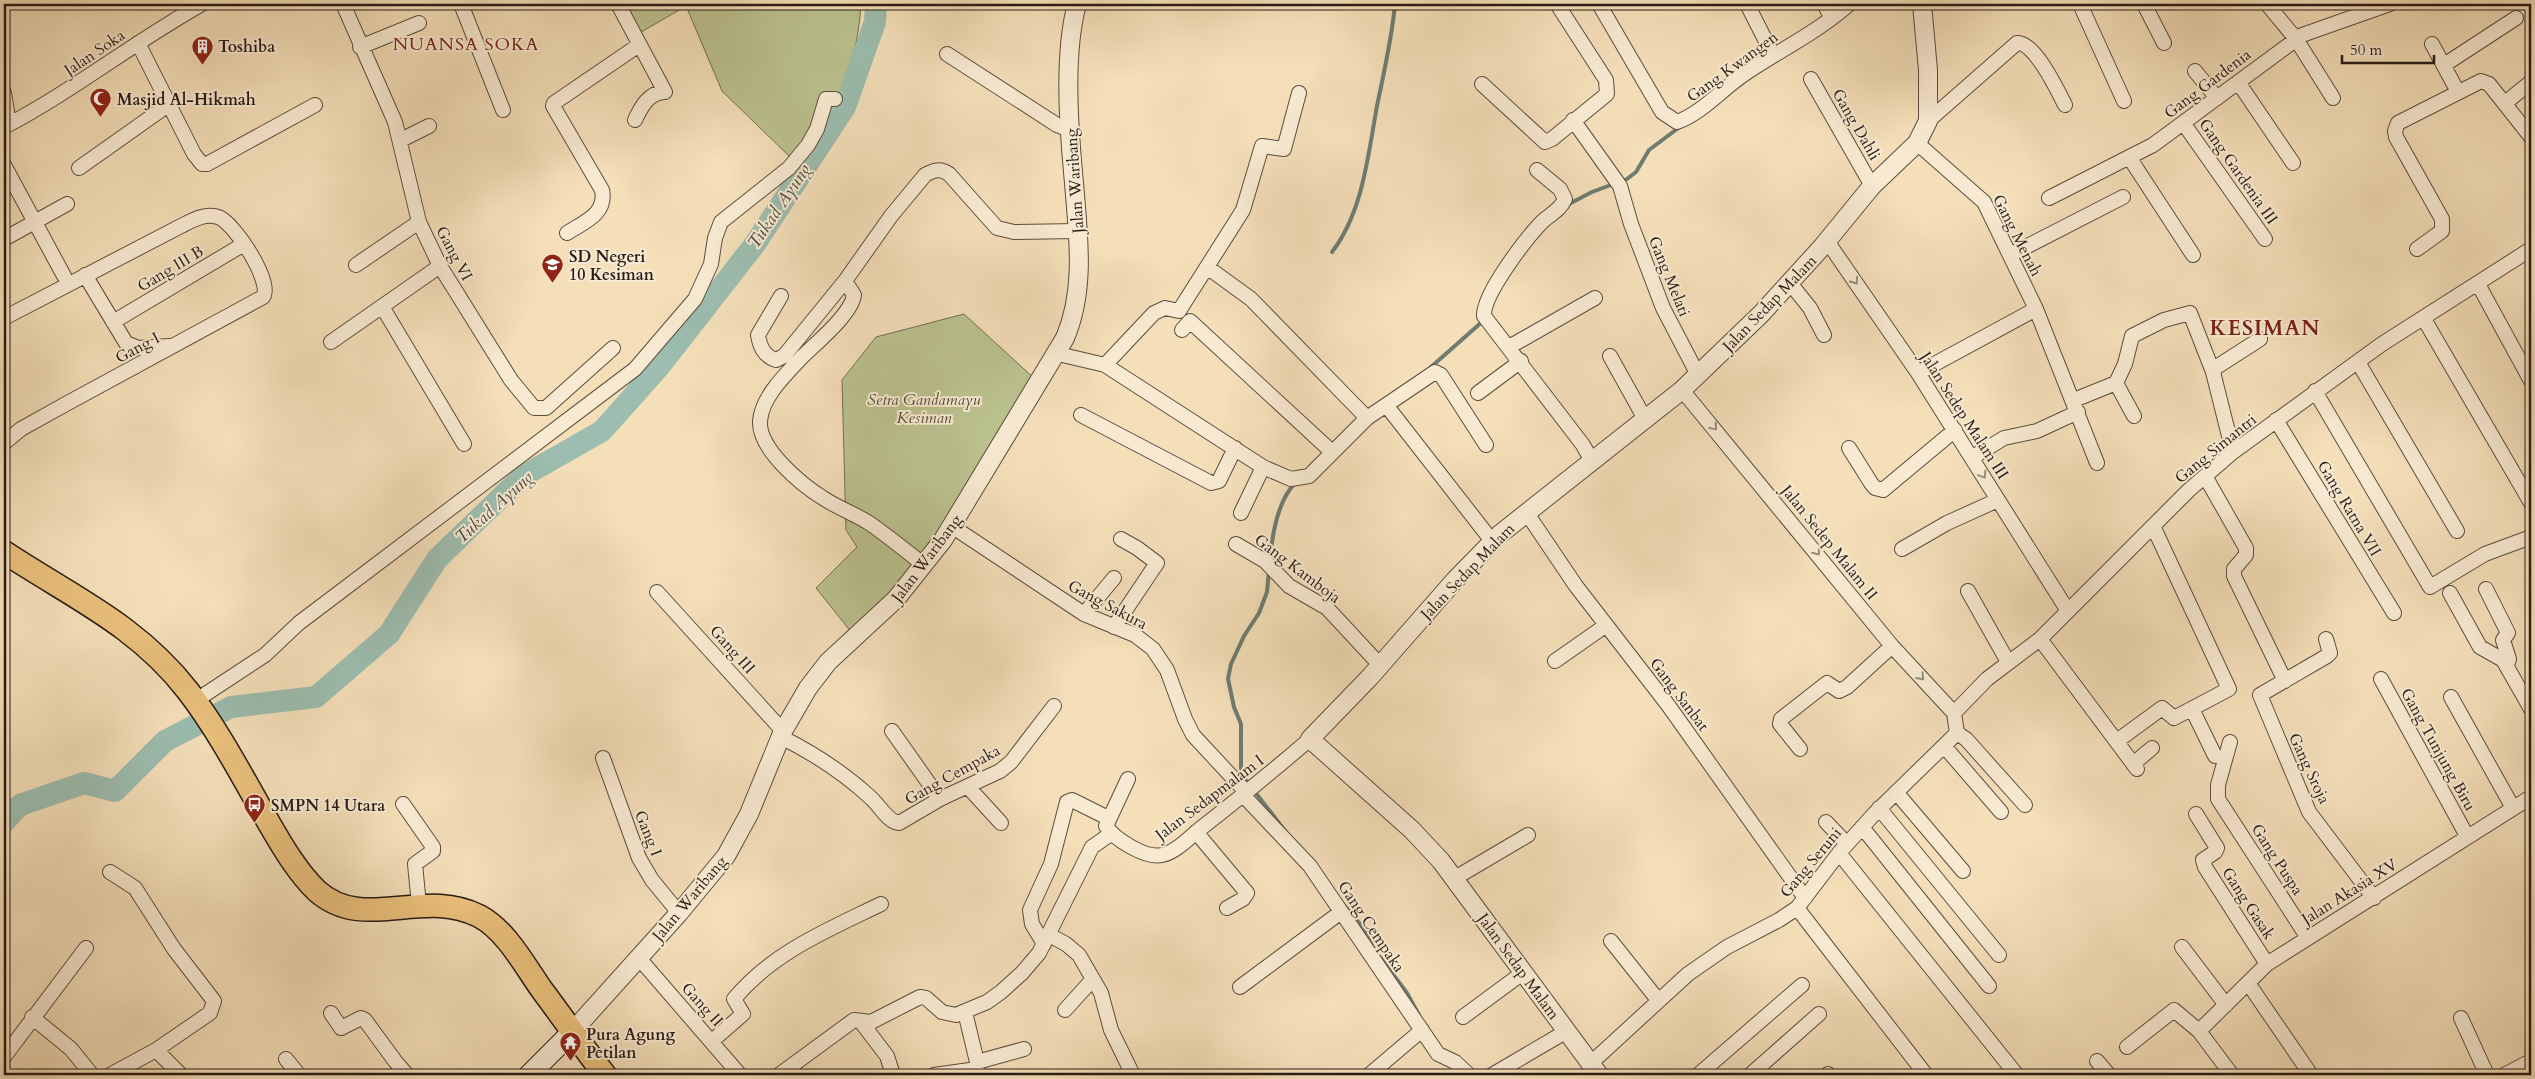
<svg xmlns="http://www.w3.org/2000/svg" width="2535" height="1079" viewBox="0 0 2535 1079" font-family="Cardo,serif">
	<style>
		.green { fill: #bbc28f; stroke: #726e52 }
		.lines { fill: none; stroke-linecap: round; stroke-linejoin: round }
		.stream { stroke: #6e7c72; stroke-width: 4 }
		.river { stroke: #9cbdaf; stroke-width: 22 }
		.minor-casing { stroke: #5c4c3f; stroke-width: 16 }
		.tertiary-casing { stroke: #5c4c3f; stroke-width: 20 }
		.secondary-casing { stroke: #291b16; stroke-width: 22 }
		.primary-casing { stroke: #291b16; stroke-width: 25 }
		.minor { stroke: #f8ead2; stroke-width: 14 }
		.tertiary { stroke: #f8ead2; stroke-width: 18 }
		.secondary { stroke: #f8ead2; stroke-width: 20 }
		.primary { stroke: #eac07c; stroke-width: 22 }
		.oneway { stroke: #9b8d7d }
		.labels { text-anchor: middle; stroke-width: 4; stroke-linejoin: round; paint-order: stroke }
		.poi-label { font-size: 16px; font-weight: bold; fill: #291b16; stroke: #f8ead2; text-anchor: start }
		.street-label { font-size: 16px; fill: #291b16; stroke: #f8ead2 }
		.park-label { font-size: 16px; font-style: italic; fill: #554d3a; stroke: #f8ead2 }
		.neighbourhood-label { font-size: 18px; letter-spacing: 1px; fill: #7a1f14; stroke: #f8ead2 }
		.water-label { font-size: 18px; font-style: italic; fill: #4c4c44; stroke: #f8ead2 }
		.district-label { font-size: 21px; font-weight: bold; letter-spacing: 1px; fill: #7a1f14; stroke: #f8ead2 }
	</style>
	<rect width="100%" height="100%" fill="#f4dfb9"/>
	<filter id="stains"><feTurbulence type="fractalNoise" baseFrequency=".004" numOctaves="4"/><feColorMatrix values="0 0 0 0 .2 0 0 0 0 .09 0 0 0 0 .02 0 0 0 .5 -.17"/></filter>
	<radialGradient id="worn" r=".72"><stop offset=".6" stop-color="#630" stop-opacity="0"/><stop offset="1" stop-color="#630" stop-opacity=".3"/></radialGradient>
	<!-- green -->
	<path class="green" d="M623,4h238c-3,58 -25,116 -71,153l-68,-66 -36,-85 -48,28z
		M964,314l72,66 -87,145 -63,79 -34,29 -36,-45 41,-41 -11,-17 -4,-150 34,-43z"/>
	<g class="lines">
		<!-- stream -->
		<path class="stream" d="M1851,9l7,-5
			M1567,205l25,-13 35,-13 9,-7 13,-22 32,-24
			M1332,252c31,-40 36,-97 45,-146 7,-34 15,-68 18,-102
			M1431,367l52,-46
			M1270,560c2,-25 7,-58 25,-77
			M1269,570l-2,22 -8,21 -15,23 -13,28 -3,15 6,28 7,17v44l4,11 41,53
			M1343,904l18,21 13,24
			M1380,957l27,36 12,22"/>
		<!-- river -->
		<path class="river" d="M4,822l16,-17 64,-22 31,8 50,-50 66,-34 85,-10 73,-63 48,-75 86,-83 79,-45 57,-64 96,-123 90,-137 30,-85 1,-18"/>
		<defs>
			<path id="minor" d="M343,4l52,118 24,100 21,44 71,114 23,28h12l67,-60
				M461,4l42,106
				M618,4l47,88c-16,0 -24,15 -30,28
				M1599,4l63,108 15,10c25,-9 46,-34 69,-49 34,-23 72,-41 103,-69
				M1747,4l26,51
				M1824,4l8,14
				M2080,4l44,97
				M2144,4l20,39
				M2267,4l29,35 37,59
				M138,43l56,111 8,10h5l108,-59
				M2432,44l26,48
				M360,47l59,-24
				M947,54l110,71 13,5
				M2444,65l72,-47
				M2195,71l22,27
				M1811,79l61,107
				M2238,82l55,81
				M1482,84l63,58 7,-3 55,-45 -1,-14 -49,-76
				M4,93l5,31
				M2505,103l26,-21
				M1573,120l47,66 11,38 32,84 35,67
				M1928,121l89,-78c17,-2 41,48 48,62
				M2184,124l81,115
				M4,127c69,-36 130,-85 198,-123
				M401,140l28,-14
				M1917,143l67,59 52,107 61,154
				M2129,157l64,98
				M4,165l60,111
				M79,168l89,-63
				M1537,170l23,19 5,10c-4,10 -14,15 -22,22 -16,16 -60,73 -59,95l99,129 9,16
				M2049,198l104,-53 149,-110 88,-31
				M567,233c17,-11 40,-19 35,-43l-49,-84 1,-3 85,-58
				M4,239l63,-35
				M1827,241l91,132 150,238
				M2417,249l25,-18v-12l-46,-82 -1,-6 3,-8 83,-42 8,3 42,53
				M2010,255l113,-58
				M356,265l63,-43
				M1207,267l44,32 116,119
				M85,275l41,68 12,5 32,-2
				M845,281l9,14c-3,20 -38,48 -53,63 -16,17 -39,39 -41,63 -2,28 42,64 63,77 15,10 32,16 46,25 19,13 37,28 55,42
				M1790,283l20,25 14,27
				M2478,284l53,97
				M781,296l-23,39c2,12 6,21 18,25l8,-4 61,-75 46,-65 34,-41c9,-5 15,-7 24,-1l48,54 17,4 64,-1
				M383,308l81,136
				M4,318l177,-92c12,-6 23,-13 37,-9 16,5 55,65 45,80l-199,108 -43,24 -17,14
				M2424,319l107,184
				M113,322l131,-78
				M1182,330l8,-9 142,131
				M331,342l109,-76
				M1509,347l86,-49
				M1054,353l51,12 158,102 28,12 18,-3 58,-58 68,-46 6,3 45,70
				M1610,356l35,63
				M2358,362l99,169
				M1105,365l49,-52 11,-5 14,3 64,-101 19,-64 22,3 15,-56
				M2213,372l2,-4 45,-29
				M1918,373l118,-64
				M2116,383l9,-19 7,-28 32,-16 26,-7 23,59 20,80
				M2315,391l115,196 55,-33 46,-17
				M1478,393l43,-32
				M2074,400l42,-17 18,33
				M1386,405l106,136
				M1081,415l130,68 8,-2 16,-33
				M2276,420l118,193
				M1849,448l22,35 4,5 8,2 72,-60
				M1973,457l31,-19 33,-7 41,-19
				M2205,476l41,72v7l-12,14v7l51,105
				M1526,512l50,74 92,119 137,193
				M1241,513l22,-46
				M953,527l131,87 51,21 18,14 14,21 18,49 8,16 53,57
				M1236,544l29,17 24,25 38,22 53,57
				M1902,549l45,-26 51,-23
				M2486,589l22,44 -5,7 6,19 -2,6
				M1968,591l40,71
				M657,592l126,139
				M2450,593l30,54 23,13 28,49
				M1084,614l30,-36
				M1114,627l43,-64 -20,-15 -16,-9
				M2040,639l97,130
				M2326,639l4,14 -3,3 -67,39 49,117 65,86
				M1555,661l50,-35
				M2381,679l86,157
				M2451,697l62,111
				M195,701l70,-46 34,-32 336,-254 60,-70 16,-35 4,-26 6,-16 68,-54 19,-23 9,-16 9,-30h9
				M2192,709l23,47
				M1954,713l33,-34 53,-40 149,-149 44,-38 149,-108 149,-95
				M892,731l48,68
				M1957,733l9,6 59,66
				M781,737c32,16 63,36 90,61 8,7 17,24 28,25l41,-24 60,-28 11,-9 43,-56
				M2117,741l45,-33 12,10 55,-29 -76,-163
				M2230,742l-12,43v14l90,139
				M1944,746l57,66
				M1800,749l-20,-25 1,-5 46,-36 12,8 8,-4 45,-41
				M603,758l36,100 13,22 27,33
				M2133,764l19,-16
				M1128,779l-22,47c8,13 40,33 56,29 14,-3 27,-17 38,-26 37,-29 74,-59 110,-90
				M968,787l33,36
				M1896,792l67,79
				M1243,795l67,71 128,188 17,8 14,13
				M403,804l30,43v4l-18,13 4,41
				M1879,808l120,147
				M2196,814l21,34 -2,4 -12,8 2,7 62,97
				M1826,822l21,22
				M1862,827l127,159
				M1196,832l51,61 -4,6 -16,9
				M1839,853l177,221
				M110,872l25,16 39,61 40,52 -4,12 -54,37 -46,25
				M1455,878l73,-43
				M1797,908l129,167
				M1049,935l17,9 13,11 22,38 10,37 22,45
				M1611,941l47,59
				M1044,944l-12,-20 -2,-14 21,-46 16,-62 5,-2 36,18
				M2182,947l44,58
				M638,957l102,118
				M2248,983l63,92
				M1240,987l101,-75
				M1065,1010l28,-31
				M965,1012l12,50 1,13
				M331,1013l10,15 20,-10 4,2 30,41 12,14
				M32,1017l39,32 21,26
				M1463,1017l61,-45
				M2461,1018l26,57
				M861,1022l26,34 6,19
				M2199,1031l68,-67 264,-167
				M712,1041l31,-27 -9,-15c39,-47 94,-69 147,-95
				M2127,1047l47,-37 25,21 33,44
				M156,1050l25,25
				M4,1057l82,-109
				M286,1059l13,16
				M2097,1061l12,14
				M977,1062l47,-13
				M1591,1063l97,-89 39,-27 52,-27 18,-12 42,-55 35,-39 83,-81 -3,-20 -62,-67 -210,-256
				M779,1075l75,-55 17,2 49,-25 6,1 16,14 14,3 31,-13 14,-10 21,-19 17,-20 53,-106 20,-14
				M934,1075l43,-6
				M1369,1075l53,-45
				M1492,1075l75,-44
				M1698,1075l104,-90
				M1750,1075l69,-61
				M1827,1075l1,-1
				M2504,1075l27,-14"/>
			<path id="tertiary" d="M572,1032l107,-119 47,-57 23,-42 34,-83 25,-43 20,-26 68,-63 47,-59 122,-202c21,-49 13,-104 9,-155 -5,-53 -11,-128 3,-179
				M1599,1075l-158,-214 -29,-31 -102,-91 60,-62 85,-97 45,-46 182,-144 80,-77 60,-66 50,-61 45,-43 11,-22v-51l-6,-66"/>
			<path id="secondary" d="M529,1075l43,-43"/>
			<path id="primary" d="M4,552c68,45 133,73 184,139 30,39 54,85 78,127 14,24 30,53 51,73 47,42 106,-4 162,25 27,14 46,50 63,74 21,28 41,57 63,85"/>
		</defs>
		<!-- minor casing -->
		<use href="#minor" class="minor-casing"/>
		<!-- tertiary casing -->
		<use href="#tertiary" class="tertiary-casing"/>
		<!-- secondary casing -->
		<use href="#secondary" class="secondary-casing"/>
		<!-- primary casing -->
		<use href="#primary" class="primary-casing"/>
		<!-- minor -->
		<use href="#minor" class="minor"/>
		<!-- tertiary -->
		<use href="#tertiary" class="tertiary"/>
		<!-- secondary -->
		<use href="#secondary" class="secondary"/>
		<!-- primary -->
		<use href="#primary" class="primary"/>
	</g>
	<!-- one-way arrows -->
	<defs><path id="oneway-chevron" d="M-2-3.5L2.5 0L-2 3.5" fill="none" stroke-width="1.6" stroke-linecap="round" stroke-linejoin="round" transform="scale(1.25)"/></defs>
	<g class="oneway">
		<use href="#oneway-chevron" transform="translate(1855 281) rotate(55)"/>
		<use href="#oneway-chevron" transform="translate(1714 427) rotate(50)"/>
		<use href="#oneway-chevron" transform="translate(1983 475) rotate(59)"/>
		<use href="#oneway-chevron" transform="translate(1817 552) rotate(52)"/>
		<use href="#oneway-chevron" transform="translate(1921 677) rotate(48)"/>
	</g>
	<!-- icons -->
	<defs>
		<symbol id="building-pin" viewBox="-11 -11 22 30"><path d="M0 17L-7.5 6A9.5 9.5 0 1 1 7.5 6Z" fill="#8f2418" stroke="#f8ead2"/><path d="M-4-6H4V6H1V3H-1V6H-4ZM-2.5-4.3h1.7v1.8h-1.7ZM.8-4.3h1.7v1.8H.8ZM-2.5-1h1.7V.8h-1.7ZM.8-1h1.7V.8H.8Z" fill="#fff"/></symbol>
		<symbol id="mosque-pin" viewBox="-11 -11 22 30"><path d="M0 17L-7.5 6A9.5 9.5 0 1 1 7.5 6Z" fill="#8f2418" stroke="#f8ead2"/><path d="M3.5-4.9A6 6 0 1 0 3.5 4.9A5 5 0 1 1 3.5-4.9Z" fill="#fff"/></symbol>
		<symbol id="school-pin" viewBox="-11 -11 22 30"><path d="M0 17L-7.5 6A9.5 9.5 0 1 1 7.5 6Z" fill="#8f2418" stroke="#f8ead2"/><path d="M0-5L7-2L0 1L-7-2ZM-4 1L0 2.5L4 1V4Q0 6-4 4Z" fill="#fff"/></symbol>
		<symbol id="bus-pin" viewBox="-11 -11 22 30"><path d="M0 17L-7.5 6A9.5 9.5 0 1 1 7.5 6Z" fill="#8f2418" stroke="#f8ead2"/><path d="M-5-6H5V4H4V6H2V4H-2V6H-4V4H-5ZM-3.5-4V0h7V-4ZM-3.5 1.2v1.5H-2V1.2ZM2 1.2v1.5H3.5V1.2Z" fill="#fff"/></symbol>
		<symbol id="temple-pin" viewBox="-11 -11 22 30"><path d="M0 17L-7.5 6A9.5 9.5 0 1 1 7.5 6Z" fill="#8f2418" stroke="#f8ead2"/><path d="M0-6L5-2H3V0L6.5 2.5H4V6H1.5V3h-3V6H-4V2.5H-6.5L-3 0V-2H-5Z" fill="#fff"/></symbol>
	</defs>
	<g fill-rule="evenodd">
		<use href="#building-pin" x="190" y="34" width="25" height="34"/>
		<use href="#mosque-pin" x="88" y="86" width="25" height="34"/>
		<use href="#school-pin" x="540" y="252" width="25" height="34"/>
		<use href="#bus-pin" x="242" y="792" width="25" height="34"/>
		<use href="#temple-pin" x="558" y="1030" width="25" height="34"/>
	</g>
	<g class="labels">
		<!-- poi labels -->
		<g class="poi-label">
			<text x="218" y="52">Toshiba</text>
			<text x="117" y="105">Masjid Al-Hikmah</text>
			<text x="569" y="262">SD Negeri<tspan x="569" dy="18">10 Kesiman</tspan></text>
			<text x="271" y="811">SMPN 14 Utara</text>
			<text x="586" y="1040">Pura Agung<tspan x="586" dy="18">Petilan</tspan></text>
		</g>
		<!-- street labels -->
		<g class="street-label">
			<text transform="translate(94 52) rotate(-34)" y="6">Jalan Soka</text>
			<text transform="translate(1732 66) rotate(-36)" y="6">Gang Kwangen</text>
			<text transform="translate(2207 83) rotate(-37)" y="6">Gang Gardenia</text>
			<text transform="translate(1857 124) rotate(60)" y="6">Gang Dahli</text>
			<text transform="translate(2239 171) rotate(55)" y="6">Gang Gardenia III</text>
			<text transform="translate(1074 181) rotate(-94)" y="6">Jalan Waribang</text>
			<text transform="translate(2018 235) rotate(63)" y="6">Gang Menah</text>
			<text transform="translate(455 253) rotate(62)" y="6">Gang VI</text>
			<text transform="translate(170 268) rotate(-31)" y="6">Gang III B</text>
			<text transform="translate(1670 276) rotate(68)" y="6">Gang Melati</text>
			<text transform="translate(1769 303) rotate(-46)" y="6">Jalan Sedap Malam</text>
			<text transform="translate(137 347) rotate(-28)" y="6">Gang I</text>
			<text transform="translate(1965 415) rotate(57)" y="6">Jalan Sedep Malam III</text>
			<text transform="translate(2215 448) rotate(-39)" y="6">Gang Simantri</text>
			<text transform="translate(2350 508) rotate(59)" y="6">Gang Ratna VII</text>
			<text transform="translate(1830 542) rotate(51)" y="6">Jalan Sedep Malam II</text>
			<text transform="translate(926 558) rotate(-53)" y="6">Jalan Waribang</text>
			<text transform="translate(1298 568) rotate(37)" y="6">Gang Kamboja</text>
			<text transform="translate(1467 571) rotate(-46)" y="6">Jalan Sedap Malam</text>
			<text transform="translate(1108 604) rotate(28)" y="6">Gang Sakura</text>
			<text transform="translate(733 649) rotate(48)" y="6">Gang III</text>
			<text transform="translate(1680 694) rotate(53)" y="6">Gang Sanbat</text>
			<text transform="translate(2439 749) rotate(61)" y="6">Gang Tunjung Biru</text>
			<text transform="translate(2310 768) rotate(65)" y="6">Gang Sroja</text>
			<text transform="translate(952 774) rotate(-29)" y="6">Gang Cempaka</text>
			<text transform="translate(1209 797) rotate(-37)" y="6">Jalan Sedapmalam I</text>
			<text transform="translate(649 833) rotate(68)" y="6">Gang I</text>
			<text transform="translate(2278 859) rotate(57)" y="6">Gang Puspa</text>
			<text transform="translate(1810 862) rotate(-50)" y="6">Gang Seruni</text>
			<text transform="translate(2349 891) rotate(-32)" y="6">Jalan Akasia XV</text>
			<text transform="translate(689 898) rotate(-50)" y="6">Jalan Waribang</text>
			<text transform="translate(2249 903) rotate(57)" y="6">Gang Gasak</text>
			<text transform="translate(1372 926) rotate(56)" y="6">Gang Cempaka</text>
			<text transform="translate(1519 966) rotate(54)" y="6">Jalan Sedap Malam</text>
			<text transform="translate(703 1004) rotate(48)" y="6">Gang II</text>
		</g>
		<!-- park labels -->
		<g class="park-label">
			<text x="924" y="405">Setra Gandamayu<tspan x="924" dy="18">Kesiman</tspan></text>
		</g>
		<!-- neighbourhood labels -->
		<g class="neighbourhood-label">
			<text x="466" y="50">NUANSA SOKA</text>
		</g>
		<!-- water labels -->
		<g class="water-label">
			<text transform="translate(779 206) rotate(-56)" y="6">Tukad Ayung</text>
			<text transform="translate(494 507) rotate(-42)" y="6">Tukad Ayung</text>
		</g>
		<!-- district labels -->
		<g class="district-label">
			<text x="2265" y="335">KESIMAN</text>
		</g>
	</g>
	<!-- margin -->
	<rect width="2535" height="1079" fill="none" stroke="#f4dfb9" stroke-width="20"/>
	<rect x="5" y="5" width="2525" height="1069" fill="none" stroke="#291b16" stroke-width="2.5"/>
	<rect x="10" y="10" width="2515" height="1059" fill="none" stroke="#291b16"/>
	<!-- scale -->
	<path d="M2342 55v8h92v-8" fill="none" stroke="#291b16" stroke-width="2.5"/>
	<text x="2350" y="55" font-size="15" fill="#291b16" stroke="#f8ead2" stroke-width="4" paint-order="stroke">50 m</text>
	<rect width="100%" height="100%" filter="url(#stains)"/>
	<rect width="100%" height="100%" fill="url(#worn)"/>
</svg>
